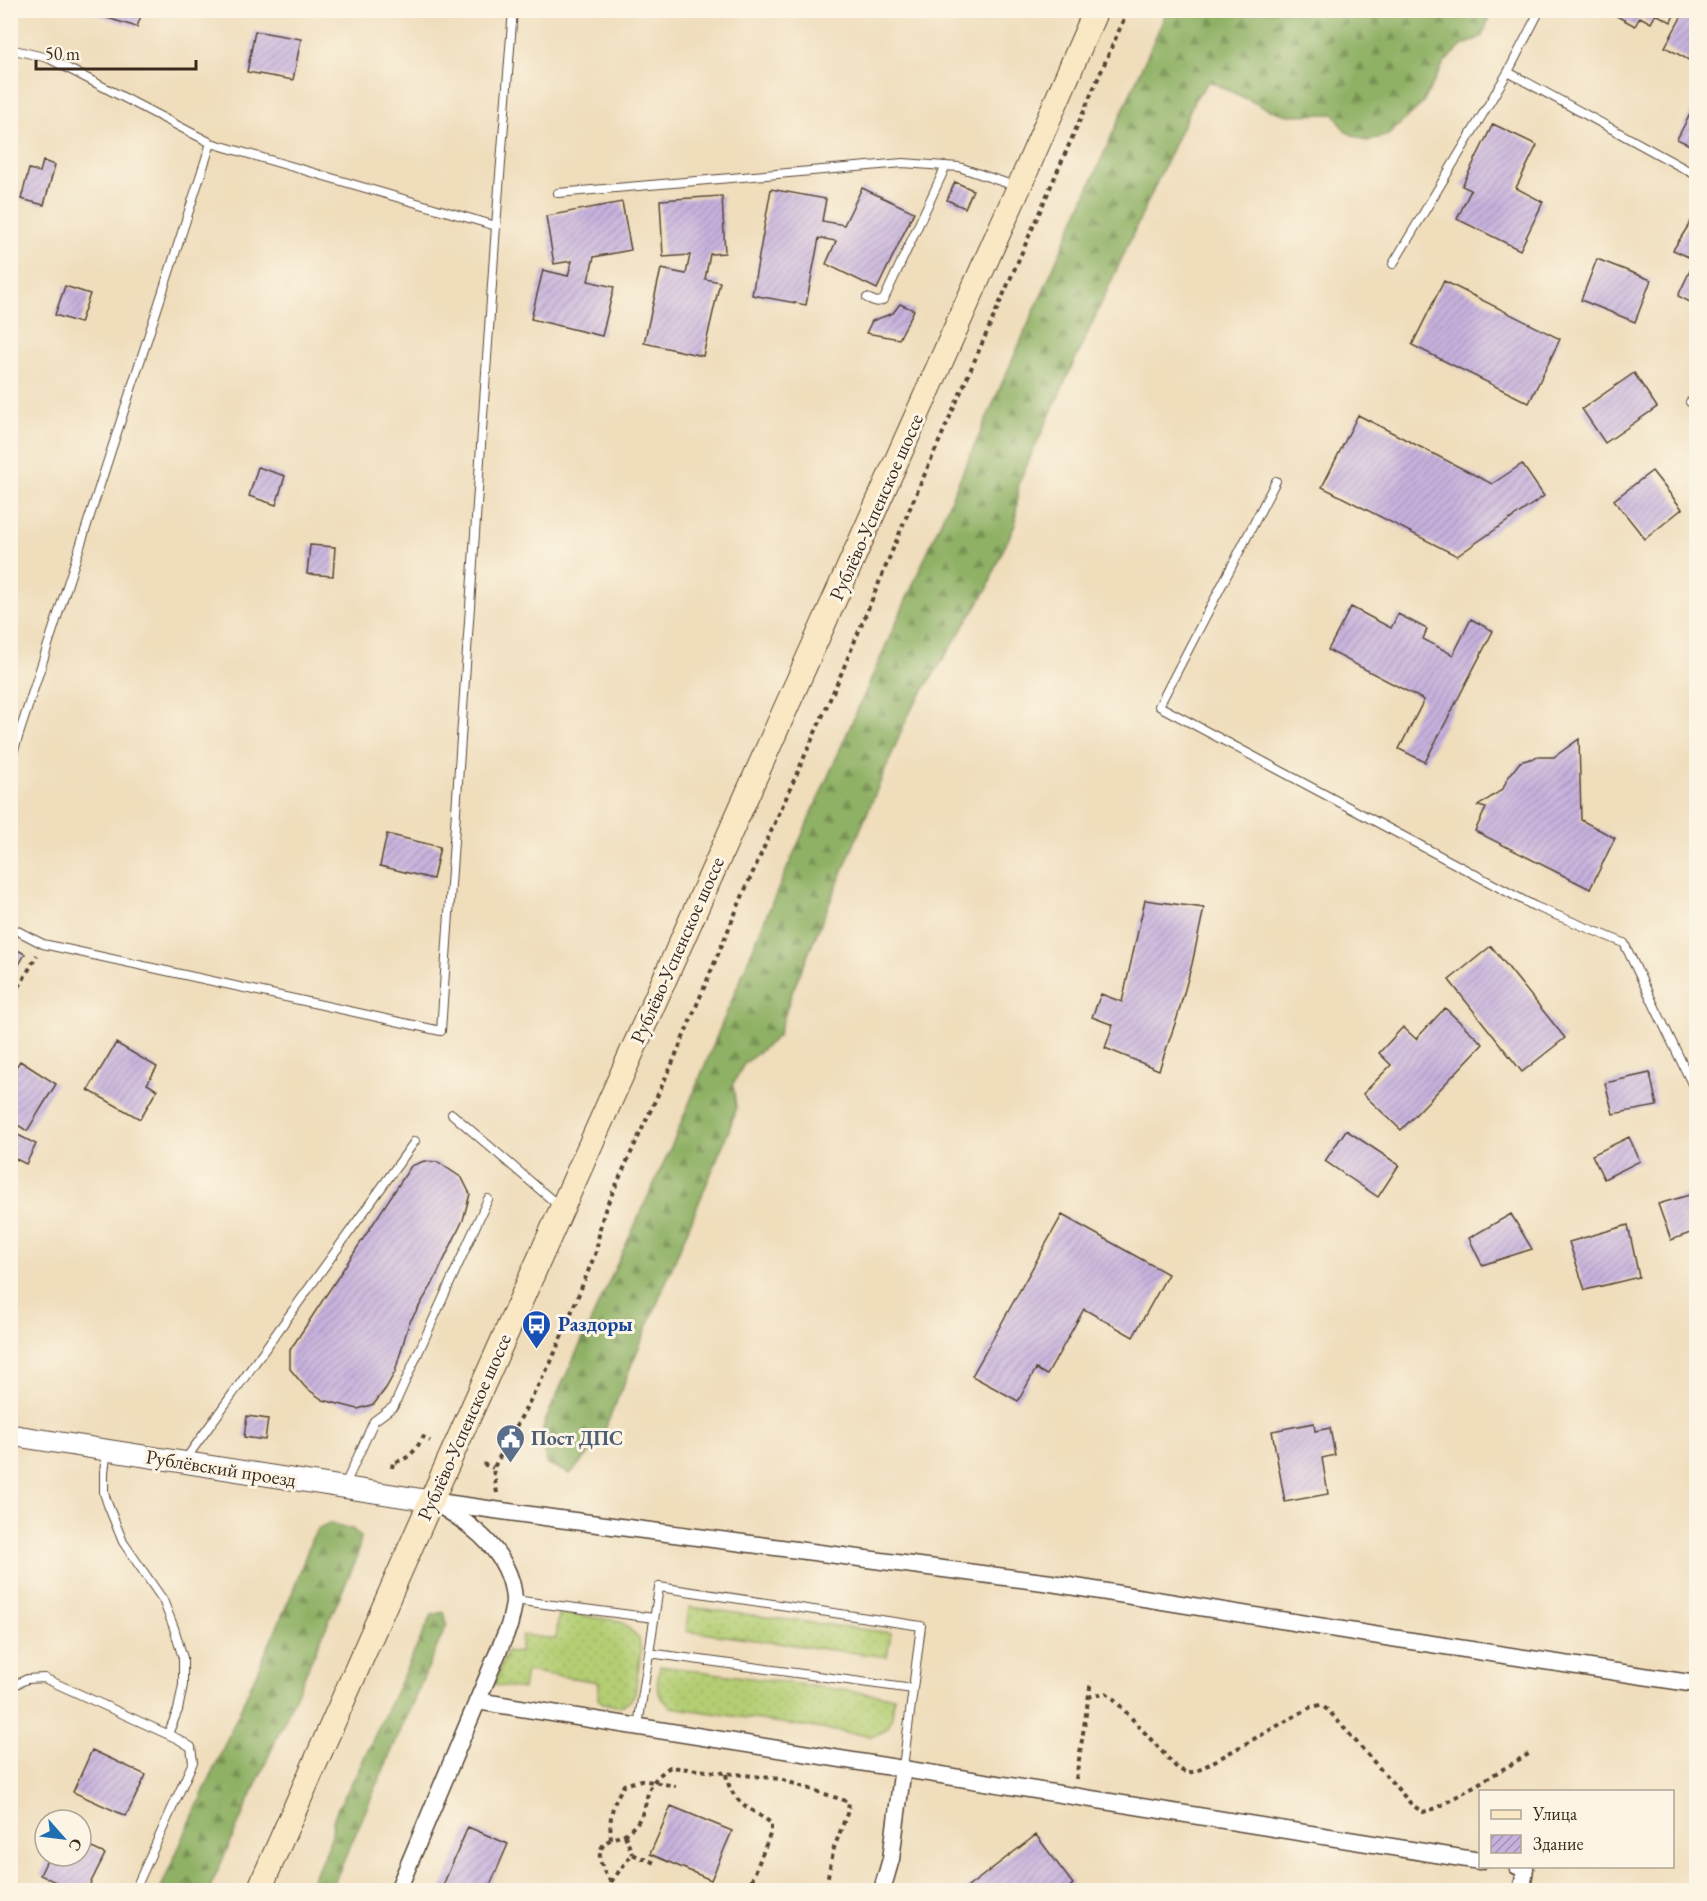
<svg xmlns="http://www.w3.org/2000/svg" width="1707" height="1901" viewBox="0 0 1707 1901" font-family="'EB Garamond',serif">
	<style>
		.grass { fill: url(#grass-dots); stroke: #787c48; stroke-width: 1.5 }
		.forest { fill: url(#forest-firs); stroke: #656e42; stroke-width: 1.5 }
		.building { fill: url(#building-hatch) }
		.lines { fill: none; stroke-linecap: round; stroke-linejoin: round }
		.service-casing { stroke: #564536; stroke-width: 10 }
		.minor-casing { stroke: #564536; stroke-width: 19 }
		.tertiary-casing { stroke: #564536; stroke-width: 23 }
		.secondary-casing { stroke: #564536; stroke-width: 26 }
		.path { stroke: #564536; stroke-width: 4; stroke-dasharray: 4.5 4.5; stroke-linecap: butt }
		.service { stroke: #fff; stroke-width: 8 }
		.minor { stroke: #fff; stroke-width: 16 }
		.tertiary { stroke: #fff; stroke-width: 21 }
		.secondary { stroke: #fae7c3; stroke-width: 24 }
		.labels { text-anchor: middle; stroke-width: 6; stroke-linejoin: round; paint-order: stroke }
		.street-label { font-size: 20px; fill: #3b2a1e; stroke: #fcf5e5 }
		.transit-label { font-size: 20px; font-weight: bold; fill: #164399; stroke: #fcf5e5; text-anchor: start }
		.service-label { font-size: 20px; font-weight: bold; fill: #4e5e75; stroke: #fcf5e5; text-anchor: start }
	</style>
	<defs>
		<pattern id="grass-dots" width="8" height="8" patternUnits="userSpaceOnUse" patternTransform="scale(1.5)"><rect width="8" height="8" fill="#b4ce73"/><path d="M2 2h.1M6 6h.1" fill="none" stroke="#9cb163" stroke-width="1.8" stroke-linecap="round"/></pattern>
		<pattern id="forest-firs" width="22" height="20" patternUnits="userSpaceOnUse" patternTransform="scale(1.5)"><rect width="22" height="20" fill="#8fb165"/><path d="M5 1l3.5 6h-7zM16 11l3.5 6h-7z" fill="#769053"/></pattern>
		<pattern id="building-hatch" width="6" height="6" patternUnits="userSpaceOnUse" patternTransform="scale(1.5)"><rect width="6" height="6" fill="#c7b2de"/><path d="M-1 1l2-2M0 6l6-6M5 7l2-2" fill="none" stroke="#a391b3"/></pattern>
	</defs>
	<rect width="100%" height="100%" fill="#fcf5e5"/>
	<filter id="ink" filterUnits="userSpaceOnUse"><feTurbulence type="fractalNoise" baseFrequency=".0167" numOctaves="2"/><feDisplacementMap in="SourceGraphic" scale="12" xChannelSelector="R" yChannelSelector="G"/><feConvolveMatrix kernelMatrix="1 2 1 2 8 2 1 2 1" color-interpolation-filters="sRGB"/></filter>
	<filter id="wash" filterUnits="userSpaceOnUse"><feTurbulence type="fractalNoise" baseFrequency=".008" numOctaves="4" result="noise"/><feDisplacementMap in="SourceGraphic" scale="24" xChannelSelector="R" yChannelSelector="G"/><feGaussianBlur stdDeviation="1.35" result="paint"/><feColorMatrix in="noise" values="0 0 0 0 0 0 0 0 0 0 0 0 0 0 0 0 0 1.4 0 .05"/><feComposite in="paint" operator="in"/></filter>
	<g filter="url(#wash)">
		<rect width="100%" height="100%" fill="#efddbb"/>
		<!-- grass -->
		<path class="grass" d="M689,1607l202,26 -4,24 -201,-26z
			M559,1613l62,8 18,17 2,13 -6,42 -5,8 -7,5h-6l-14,-3 -5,-4 1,-17 -73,-11 -3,18 -29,-4 13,-34 13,2 2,-18 34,4z
			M660,1666l234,31c-2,20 0,35 -24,39l-199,-29c-17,-14 -15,-21 -11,-41z"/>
		<!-- forest -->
		<path class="forest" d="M1167,11h324l-8,25 -21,10 -18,17 -22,41 -34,31 -21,6 -21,-9 -12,-18 -46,1 -20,-6 -59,-28 -14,18 -176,383 -4,43 -20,42 -7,21 -79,125 -118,282 -13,41 -34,28 -11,20 3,24 -7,22 -129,311 -30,33 -22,-10 -8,-21 5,-22 130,-283 93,-226z
			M329,1523l23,6 9,8 -5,23 -147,330h-49l133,-299 19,-53 7,-10z
			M444,1612l3,12 -116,266h-25l18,-33 8,-23 1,-13 4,-11 20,-37 75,-158z"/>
		<g id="blocks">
			<!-- building -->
			<path class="building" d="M92,10h51l-6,17 -46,-14z
				M1614,10h62l-5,12 -15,-8 -5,9 -11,-6 -5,9 -22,-12z
				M1685,10l11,2v52l-31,-17z
				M255,31l46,8 -8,41 -46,-8z
				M1696,103v45l-19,-9z
				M1493,124l44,21 -21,43 27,14 -23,48 -63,-31 14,-29 -9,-4z
				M43,161l12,4 -11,40 -23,-6 8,-30 11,3z
				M955,182l18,8 -8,18 -18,-8z
				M862,188l52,24 -37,77 -51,-25 10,-23 -17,-3 -13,67 -54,-10 19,-106 55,10 -4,22 22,4z
				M722,196l3,57 -15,1 -5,25 15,3 -17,74 -59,-13 17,-74 25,5 4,-19 -27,2 -3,-57z
				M622,202l9,48 -37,7 -6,24 26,6 -12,49 -71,-17 12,-49 25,6 4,-15 -18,3 -8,-48z
				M1695,215l1,1v89l-18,-9 17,-36 -22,-10z
				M1597,259l54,21 -16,42 -54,-22z
				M1444,281l116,58 -31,64 -117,-58z
				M65,286l25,8 -10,29 -25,-8z
				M900,304l14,6 -15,29 -33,-6 6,-12 21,-8z
				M1634,373l23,34 -52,36 -23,-34z
				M1358,415l134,69 30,-20 22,32 -87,60 -135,-69z
				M258,467l27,9 -9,29 -27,-9z
				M1652,471l30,38 -37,30 -31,-39z
				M310,545l25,2 -2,29 -26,-2z
				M1351,607l40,21 7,-14 29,15 -4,10 30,16 18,-36 22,12 -68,131 -26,-13 25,-49 -96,-50z
				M1579,739l2,81 34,18 -25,51 -115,-58 11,-23 -8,-2 25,-17 4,-10 13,-17 17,-5h17z
				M387,834l53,13 -7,32 -53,-13z
				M1145,900l59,8 -12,56 -15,54 -18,52 -54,-22 8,-23 -21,-8 9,-23 21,8z
				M10,946l15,8 -15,26z
				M1491,946l74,92 -43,34 -73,-92z
				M1445,1008l38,36 -82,86 -38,-36 28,-29 -12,-12 24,-26 13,12z
				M116,1043l41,24 -10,17 10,6 -17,29 -52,-29z
				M20,1061l36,23 -29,47 -17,-11v-44z
				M1650,1073l7,33 -44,8 -8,-31z
				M1346,1130l53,35 -21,32 -53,-36z
				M10,1131l26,13 -10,20 -16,-8z
				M1629,1137l11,24 -36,18 -12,-24z
				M424,1161l14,1 24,16 8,16 -7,26 -31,65 -23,38 -14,49 -9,16 -12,16 -16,5 -35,-9 -18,-13 -15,-18v-19l121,-184z
				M1696,1193v38l-25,9 -13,-36z
				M1511,1214l21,35 -50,16 -13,-27z
				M1062,1215l106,59 -35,63 -49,-28 -37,66 -11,-6 -18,32 -46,-25z
				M1628,1225l11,52 -54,13 -16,-48z
				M247,1416l21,3 -3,21 -21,-3z
				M1314,1423l1,8 15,-3 5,27 -13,3 6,36 -43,8 -13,-71z
				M92,1750l54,25 -20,41 -53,-24z
				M671,1806l61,25 -21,49 -61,-26z
				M468,1827l40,17 -20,46h-47z
				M1036,1835l37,49 -8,6h-6l-2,-2 -4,2h-89z
				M81,1843l24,11 -18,36h-14l-33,-15 9,-19h32z"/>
		</g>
	</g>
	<g filter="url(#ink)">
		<use href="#blocks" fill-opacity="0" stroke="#564536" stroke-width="1.5"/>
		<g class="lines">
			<defs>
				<path id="service" d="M10,49l38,9 163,85 285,83
					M1508,72l188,103
					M558,193l345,-30 56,4 59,20
					M1393,264l115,-192 32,-62
					M867,298c7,3 11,6 17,1l62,-133
					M1690,402l6,-5
					M1276,481l-117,225 375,200 90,37 72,149
					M10,762l201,-619
					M10,927l33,17 398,87 55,-805 17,-216
					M452,1114l107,92
					M107,1450l-3,22v21l4,12 15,37 40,58 11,28 9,30v27l-5,25 -10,24
					M185,1460l230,-319
					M344,1487l30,-66 20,-15 94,-207
					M514,1600l140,18
					M649,1653l264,36
					M10,1687l17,-8 17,-1 134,61 13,8 2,15 -58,128
					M638,1726l21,-139 262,39 -18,141"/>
				<path id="minor" d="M431,1501l128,18 492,64 341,55 304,46
					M477,1701l1003,160
					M1517,1866l8,2 -3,22
					M398,1890l111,-264c2,-8 5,-18 5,-27 -3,-45 -40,-73 -75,-94
					M882,1890l9,-31 12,-92"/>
				<path id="tertiary" d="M10,1435l421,66"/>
				<path id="secondary" d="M259,1890l172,-389 588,-1314 77,-177"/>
			</defs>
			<!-- service casing -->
			<use href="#service" class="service-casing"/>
			<!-- minor casing -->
			<use href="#minor" class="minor-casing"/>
			<!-- tertiary casing -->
			<use href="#tertiary" class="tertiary-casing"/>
			<!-- secondary casing -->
			<use href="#secondary" class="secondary-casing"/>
			<!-- path -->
			<path class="path" d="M10,1003l27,-48
				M483,1464l10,4
				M392,1468l1,-6c15,-1 23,-12 30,-25l7,4
				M497,1493l-4,-24 58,-107 45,-110 5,-29 5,-16 66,-143 73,-174 94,-211 71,-171 218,-498
				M1088,1697l18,-4 8,6 63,69 10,5 10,-2 114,-64 10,-2 8,6 83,94 11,7 14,-4 95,-56
				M726,1774c5,29 23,33 45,49v9l-23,58
				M1076,1779l15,-98
				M625,1835l7,19
				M611,1839c-2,-24 1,-34 13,-54l17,-5 35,6
				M611,1882c-7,-9 -15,-24 -9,-35 5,-8 14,-9 21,-12 4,-2 11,-8 14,-12 16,-24 2,-35 33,-56l110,12 69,23 -1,9 -14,37 -9,42
				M607,1890l4,-8 21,-28 23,9"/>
			<!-- service -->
			<use href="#service" class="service"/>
			<!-- minor -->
			<use href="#minor" class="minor"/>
			<!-- tertiary -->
			<use href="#tertiary" class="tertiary"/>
			<!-- secondary -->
			<use href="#secondary" class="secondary"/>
		</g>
	</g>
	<!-- icons -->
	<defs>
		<symbol id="bus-pin" viewBox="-11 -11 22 30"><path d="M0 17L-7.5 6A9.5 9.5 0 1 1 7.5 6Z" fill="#1a4fb4" stroke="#fcf5e5"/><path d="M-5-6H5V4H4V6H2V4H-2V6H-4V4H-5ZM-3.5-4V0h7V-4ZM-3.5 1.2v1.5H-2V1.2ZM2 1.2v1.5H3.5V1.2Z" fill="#fff"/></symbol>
		<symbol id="civic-pin" viewBox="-11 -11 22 30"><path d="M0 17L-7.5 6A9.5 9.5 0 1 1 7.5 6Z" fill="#5c6f8a" stroke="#fcf5e5"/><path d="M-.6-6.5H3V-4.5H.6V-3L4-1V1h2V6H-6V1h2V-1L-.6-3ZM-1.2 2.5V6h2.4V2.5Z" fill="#fff"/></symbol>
	</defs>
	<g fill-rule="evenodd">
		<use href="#bus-pin" x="520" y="1308" width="33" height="45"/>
		<use href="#civic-pin" x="494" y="1422" width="33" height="45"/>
	</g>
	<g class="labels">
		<!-- street labels -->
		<g class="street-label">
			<text transform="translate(876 507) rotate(-66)" y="7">Рублёво-Успенское шоссе</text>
			<text transform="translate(677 950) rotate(-66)" y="7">Рублёво-Успенское шоссе</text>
			<text transform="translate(464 1427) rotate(-66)" y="7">Рублёво-Успенское шоссе</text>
			<text transform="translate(221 1468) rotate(9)" y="7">Рублёвский проезд</text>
		</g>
		<!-- transit labels -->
		<g class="transit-label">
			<text x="558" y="1331">Раздоры</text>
		</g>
		<!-- service labels -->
		<g class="service-label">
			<text x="531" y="1445">Пост ДПС</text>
		</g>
	</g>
	<!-- margin -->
	<rect width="1707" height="1901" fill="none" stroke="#fcf5e5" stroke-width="36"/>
	<!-- legend -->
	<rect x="1479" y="1790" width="195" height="78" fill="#fcf5e5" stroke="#afa495" stroke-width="1.5"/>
	<rect x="1491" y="1810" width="30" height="9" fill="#fae7c3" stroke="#afa495" stroke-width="1.5"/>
	<text x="1533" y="1820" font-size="18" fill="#3b2a1e">Улица</text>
	<rect x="1491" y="1835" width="30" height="18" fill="url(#building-hatch)" stroke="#afa495" stroke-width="1.5"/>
	<text x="1533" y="1850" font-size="18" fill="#3b2a1e">Здание</text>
	<!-- north arrow -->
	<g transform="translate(63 1838) rotate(118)"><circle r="28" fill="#fcf5e5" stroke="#afa495" stroke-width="1.5"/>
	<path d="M0-4.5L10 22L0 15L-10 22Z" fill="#1f6fb2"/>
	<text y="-9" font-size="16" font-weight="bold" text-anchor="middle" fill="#3b2a1e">С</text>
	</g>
	<!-- scale -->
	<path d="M36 60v9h160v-9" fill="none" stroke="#3b2a1e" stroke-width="3"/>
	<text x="45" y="60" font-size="18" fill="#3b2a1e" stroke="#fcf5e5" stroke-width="4.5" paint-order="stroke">50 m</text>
</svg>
